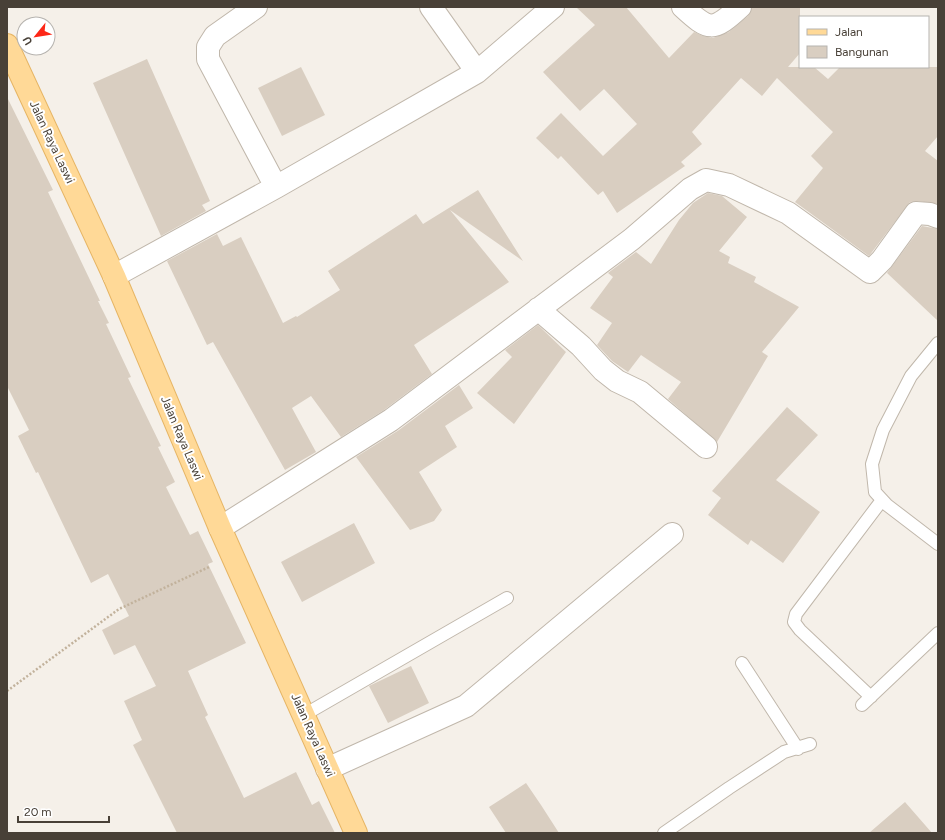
<svg xmlns="http://www.w3.org/2000/svg" width="945" height="840" viewBox="0 0 945 840" font-family="Figtree,sans-serif">
	<style>
		.building { fill: #d9cec1 }
		.lines { fill: none; stroke-linecap: round; stroke-linejoin: round }
		.service-casing { stroke: #c0b7ab; stroke-width: 14 }
		.minor-casing { stroke: #c0b7ab; stroke-width: 24 }
		.primary-casing { stroke: #e6b565; stroke-width: 24 }
		.path { stroke: #c2b29c; stroke-width: 2.5; stroke-dasharray: 2 2; stroke-linecap: butt }
		.service { stroke: #fff; stroke-width: 12 }
		.minor { stroke: #fff; stroke-width: 22 }
		.primary { stroke: #ffd997; stroke-width: 22 }
		.labels { text-anchor: middle; stroke-width: 4; stroke-linejoin: round; paint-order: stroke }
		.street-label { font-size: 12px; fill: #484037; stroke: #fff }
	</style>
	<rect width="100%" height="100%" fill="#f5f0e9"/>
	<!-- building -->
	<path class="building" d="M576,7h50l43,51 25,-26 9,4 10,2 16,-6 19,-16 4,-9h48v46l-12,14h26l14,12 12,-12h98v69l-13,15 13,10v43l-21,-3 -7,1 -41,54 -74,-54 28,-34 -12,-12 22,-24 -56,-54 -15,18 -21,-18 -49,54 10,12 -21,18 4,4 -68,47 -14,-22 -5,4 -37,-39 -3,3 -22,-21 25,-25 42,43 34,-32 -33,-35 -24,22 -37,-39 52,-47z
		M147,59l63,142 -8,4 4,6 -45,25 -68,-153z
		M301,67l24,48 -43,21 -24,-48z
		M7,97l46,93 -5,2 52,109h-2l11,22 -3,1 25,53 -3,1 33,68 -3,1 17,35 -9,5 24,48 8,-4 15,31 -5,2 38,79 -58,28 20,44 -3,2 39,81 52,-26 16,33 7,-4 16,32h-158l-44,-88 9,-5 -18,-39 32,-15 -21,-41 -21,10 -12,-25 27,-14 -21,-42 -17,9 -53,-111 -2,1 -18,-37 11,-6 -22,-44z
		M478,190l45,71 -73,-51 59,72 -95,63 18,29 -48,36 -43,27 -30,-41 -19,12 24,44 -31,18 -72,-128 -6,3 -40,-84 50,-27 6,12 18,-9 42,86 13,-7 1,1 43,-27 -12,-19 88,-57 7,10z
		M708,193l14,3 25,21 -28,34 11,6 -2,6 28,14 -2,5 45,25 -37,45 6,4 -51,86 -49,-43 13,-17 -40,-27 -13,17 -16,-11 -15,-16 15,-22 -22,-15 23,-31 -5,-4 28,-21 15,12 28,-44 14,-17z
		M922,226l16,3v92l-51,-48z
		M538,325l28,27 -52,72 -37,-31 35,-36 -7,-7z
		M459,385l14,23 -28,18 12,21 -38,25 23,38 -8,11 -24,9 -54,-73 43,-27z
		M787,407l31,28 -42,45 44,32 -37,51 -32,-23 -3,5 -40,-30 13,-17 -9,-7z
		M354,523l21,40 -73,39 -21,-40z
		M411,666l18,37 -41,20 -19,-37z
		M526,783l15,22 18,28h-53l-17,-26z
		M905,802l27,31h-63z"/>
	<g class="lines">
		<defs>
			<path id="service" d="M938,343l-27,33 -28,54 -11,34 3,28 12,13 51,39
				M742,663l56,86
				M871,697l-71,-67 -6,-8 2,-8 86,-114
				M862,705l76,-72
				M304,715l203,-117
				M664,833l65,-45 55,-36 26,-8"/>
			<path id="minor" d="M256,7l-41,29 -7,11v12l68,128
				M431,7l46,65
				M683,7c26,24 30,25 57,0
				M114,276l162,-89 201,-115 76,-65
				M538,309l43,37 22,24 14,11 23,11 66,55
				M220,528l171,-108 241,-181 58,-50 16,-9 23,5 59,28 82,59 12,-12 34,-47 14,1 8,3
				M327,769l139,-63 206,-172"/>
			<path id="primary" d="M7,45l107,231 106,252 136,305"/>
		</defs>
		<!-- service casing -->
		<use href="#service" class="service-casing"/>
		<!-- minor casing -->
		<use href="#minor" class="minor-casing"/>
		<!-- primary casing -->
		<use href="#primary" class="primary-casing"/>
		<!-- path -->
		<path class="path" d="M7,691l112,-82 90,-42"/>
		<!-- service -->
		<use href="#service" class="service"/>
		<!-- minor -->
		<use href="#minor" class="minor"/>
		<!-- primary -->
		<use href="#primary" class="primary"/>
	</g>
	<g class="labels">
		<!-- street labels -->
		<g class="street-label">
			<text transform="translate(52 142) rotate(65)" y="4">Jalan Raya Laswi</text>
			<text transform="translate(182 438) rotate(67)" y="4">Jalan Raya Laswi</text>
			<text transform="translate(313 735) rotate(66)" y="4">Jalan Raya Laswi</text>
		</g>
	</g>
	<!-- border -->
	<rect width="945" height="840" fill="none" stroke="#484037" stroke-width="16"/>
	<!-- legend -->
	<rect x="799" y="16" width="130" height="52" fill="#ffffff" stroke="#b6b3af"/>
	<rect x="807" y="29" width="20" height="6" fill="#ffd997" stroke="#b6b3af"/>
	<text x="835" y="36" font-size="12" fill="#484037">Jalan</text>
	<rect x="807" y="46" width="20" height="12" fill="#d9cec1" stroke="#b6b3af"/>
	<text x="835" y="56" font-size="12" fill="#484037">Bangunan</text>
	<!-- north arrow -->
	<g transform="translate(36 36) rotate(240)"><circle r="19" fill="#ffffff" stroke="#b6b3af"/>
	<path d="M0-3L7 15L0 10L-7 15Z" fill="#fd2717"/>
	<text y="-6" font-size="11" font-weight="bold" text-anchor="middle" fill="#484037">U</text>
	</g>
	<!-- scale -->
	<path d="M18 816v6h91v-6" fill="none" stroke="#484037" stroke-width="2"/>
	<text x="24" y="816" font-size="12" fill="#484037" stroke="#ffffff" stroke-width="3" paint-order="stroke">20 m</text>
</svg>
